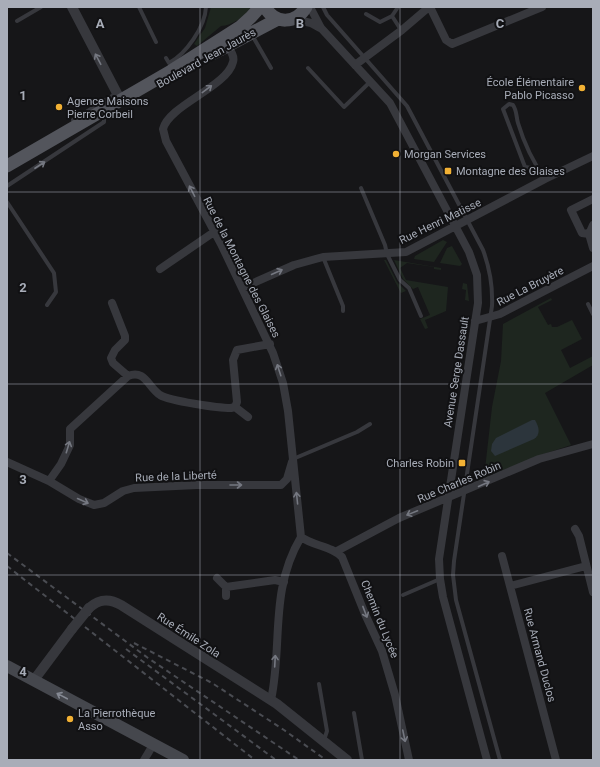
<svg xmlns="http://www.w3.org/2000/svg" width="600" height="767" viewBox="0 0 600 767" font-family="Roboto,sans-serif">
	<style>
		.green { fill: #1e261f }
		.water { fill: #2c353c }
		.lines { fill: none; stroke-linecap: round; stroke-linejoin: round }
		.service { stroke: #37383d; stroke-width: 4 }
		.minor { stroke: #37383d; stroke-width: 8 }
		.tertiary { stroke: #37383d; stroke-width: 10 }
		.secondary { stroke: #45474d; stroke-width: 12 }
		.primary { stroke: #53555c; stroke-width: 13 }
		.rail { stroke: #4a4c52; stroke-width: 2; stroke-dasharray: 5 4; stroke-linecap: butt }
		.tertiary-bridge { stroke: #37383d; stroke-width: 10 }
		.oneway { stroke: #757881 }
		.oneway2 { stroke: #858993 }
		.grid { fill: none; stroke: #a8adb8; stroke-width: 1; stroke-opacity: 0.55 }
		.poi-dot { fill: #f2b134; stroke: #111113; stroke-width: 1.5 }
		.labels { text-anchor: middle; stroke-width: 4; stroke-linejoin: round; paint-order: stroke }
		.street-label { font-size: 11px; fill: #a8adb8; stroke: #111113 }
		.poi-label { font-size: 11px; fill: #a8adb8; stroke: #111113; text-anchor: start }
		.grid-label { font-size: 13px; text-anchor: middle; font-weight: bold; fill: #a8adb8; stroke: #111113; stroke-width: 4; stroke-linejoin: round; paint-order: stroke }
	</style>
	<rect width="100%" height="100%" fill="#161618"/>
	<!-- green -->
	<path class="green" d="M211,7h40c-6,9 -19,19 -30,19l-24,20 -3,-2 11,-16z
		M443,240l4,2 -13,20 -20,-3 1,-3z
		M452,246l10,18 -2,2 -20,-3 7,-15z
		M384,260h2l11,22 9,9 -5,2 6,12z
		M394,260l47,8v2l-7,-1v-2l-27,-4 -7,5 6,12 42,7 -2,24 -21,9 3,8 -3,1 -5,-10 10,-4 -12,-28 -5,2 -10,-10z
		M463,283l4,1 2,17 -4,-1 1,-10 -4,-1z
		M551,298l1,2 -14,7 10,18 3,-1 1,3h5l15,-7 10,19 -21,11 9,18 23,-12v9l-48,28 26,52 -27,9 -60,24 8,-71 9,-46 2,-37z"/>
	<!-- water -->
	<path class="water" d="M532,420h3c4,7 6,14 -1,19l-39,17 -4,-5 1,-7 4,-6z"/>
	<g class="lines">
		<!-- service -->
		<path class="service" d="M139,7l17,35
			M323,7l4,8 80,91 76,144c7,19 10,35 9,56l-38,255 -1,14 3,25 44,160
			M366,14l14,8 12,-6 9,14
			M392,16l6,-9
			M17,21l24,-14
			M252,35l19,33
			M166,58l3,5c17,-9 36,-36 37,-56
			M308,68l36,39 26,-25
			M73,120l44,-27
			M538,169l-13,-2 -22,-58 6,-5 4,1c4,6 3,11 5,18 6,20 15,39 27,56
			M7,186l97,-64v-7
			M361,188l24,57 2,9 13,26 9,8 12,28
			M7,202l47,71 2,19 -9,13
			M323,257l20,49v5
			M588,304l5,10
			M293,459l64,-27 13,-8
			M403,595l37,-16
			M319,684l8,47 -3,9
			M354,713l8,47"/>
		<!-- minor -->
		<path class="minor" d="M310,7l11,21 69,75 79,149 8,23 1,28 -39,256 1,20 3,18 44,163
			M430,7l16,33 6,4 90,-37
			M293,19l18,4 9,5
			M227,46c3,4 8,10 6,16 -6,25 -64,43 -70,67l3,12 55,103 52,109 10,30 5,28 13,126c-32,54 -18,107 -30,163
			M355,65l47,-35 27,-23
			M593,225l-4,9 4,14
			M589,234l-7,-1 -11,-23 22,-11
			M160,269l54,-37
			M242,288l52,-23 29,-8 83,-5 139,-73 48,-23
			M112,303l13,33v4l-10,10 -4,8 2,5 15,13
			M475,321l25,-7 93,-48
			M235,407l13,10
			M7,462l42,19 30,18 15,6 10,-2 19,-12 11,-3 63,-3h84l6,-6 5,-17
			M49,481l12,-17 9,-19v-16l58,-53c17,-7 20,11 32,19 10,6 58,13 71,13l4,-1 2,-5 -4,-42 4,-10 33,-6
			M575,529l4,7 14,56
			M301,537c12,9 31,9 41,20l23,57 17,37 13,44 14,65
			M337,551l62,-33 140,-59 54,-15
			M502,556l54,204
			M217,578l9,9 49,-7 9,2
			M510,586l76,-20
			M226,596v-9
			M144,760l9,-15"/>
		<!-- tertiary -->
		<path class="tertiary" d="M72,7l48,92
			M89,608c10,-9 20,-10 32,-3l156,99 70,56
			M34,680l38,-51"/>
		<!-- secondary -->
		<path class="secondary" d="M7,666l176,94"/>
		<!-- primary -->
		<path class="primary" d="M265,7c10,18 31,17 41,0
			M214,53l64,-34
			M7,166l164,-95 69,-44 11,-10 9,-10"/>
		<!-- rail -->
		<path class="rail" d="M7,553l141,105 151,102
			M7,566l248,194
			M134,643l78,40 72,47 42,30
			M126,649l150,111"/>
		<!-- tertiary-bridge -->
		<path class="tertiary-bridge" d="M72,629l17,-21"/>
	</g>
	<!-- one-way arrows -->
	<defs><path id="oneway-shaft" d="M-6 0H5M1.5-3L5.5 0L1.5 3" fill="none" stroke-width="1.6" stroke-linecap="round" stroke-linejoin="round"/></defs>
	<g class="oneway">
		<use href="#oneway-shaft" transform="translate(98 59) rotate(-118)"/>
		<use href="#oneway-shaft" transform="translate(207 89) rotate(-37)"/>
		<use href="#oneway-shaft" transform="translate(40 165) rotate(-33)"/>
		<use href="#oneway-shaft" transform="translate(192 191) rotate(-117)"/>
		<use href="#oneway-shaft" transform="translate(277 272) rotate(-24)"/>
		<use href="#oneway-shaft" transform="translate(279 370) rotate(-108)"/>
		<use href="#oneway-shaft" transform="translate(68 447) rotate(-73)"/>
		<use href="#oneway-shaft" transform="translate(484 484) rotate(-24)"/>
		<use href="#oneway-shaft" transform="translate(236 485)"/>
		<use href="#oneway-shaft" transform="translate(297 498) rotate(-96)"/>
		<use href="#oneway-shaft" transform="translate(83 501) rotate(24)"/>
		<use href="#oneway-shaft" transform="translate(412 513) rotate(158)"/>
		<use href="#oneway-shaft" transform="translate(365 612) rotate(69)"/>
		<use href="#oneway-shaft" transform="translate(275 661) rotate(-87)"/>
		<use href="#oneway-shaft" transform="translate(404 736) rotate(78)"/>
	</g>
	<use class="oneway2" href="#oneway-shaft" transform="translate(62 696) rotate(-152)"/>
	<!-- grid -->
	<path class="grid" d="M200,7v753M400,7v753M7,192h586M7,384h586M7,575h586"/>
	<!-- markers -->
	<g class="poi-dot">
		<circle cx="582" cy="88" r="4"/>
		<circle cx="59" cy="107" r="4"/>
		<circle cx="396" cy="154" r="4"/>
		<rect x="444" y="167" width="8" height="8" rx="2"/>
		<rect x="458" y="459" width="8" height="8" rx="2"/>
		<circle cx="70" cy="719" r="4"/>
	</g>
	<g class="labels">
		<!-- street labels -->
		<g class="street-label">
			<text transform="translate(206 58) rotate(-29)" y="4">Boulevard Jean Jaurès</text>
			<text transform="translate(440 221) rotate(-26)" y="4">Rue Henri Matisse</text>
			<text transform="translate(242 267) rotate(63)" y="4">Rue de la Montagne des Glaises</text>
			<text transform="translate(530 286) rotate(-27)" y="4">Rue La Bruyère</text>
			<text transform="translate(456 372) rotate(-81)" y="4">Avenue Serge Dassault</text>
			<text transform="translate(176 476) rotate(-2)" y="4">Rue de la Liberté</text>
			<text transform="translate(459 482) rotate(-23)" y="4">Rue Charles Robin</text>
			<text transform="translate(380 619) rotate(68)" y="4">Chemin du Lycée</text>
			<text transform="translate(189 635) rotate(33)" y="4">Rue Émile Zola</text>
			<text transform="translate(540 655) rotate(75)" y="4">Rue Armand Duclos</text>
		</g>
		<!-- poi labels -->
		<g class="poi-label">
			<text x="574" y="86" text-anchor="end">École Élémentaire<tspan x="574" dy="13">Pablo Picasso</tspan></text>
			<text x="67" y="105">Agence Maisons<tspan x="67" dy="13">Pierre Corbeil</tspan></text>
			<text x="404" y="158">Morgan Services</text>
			<text x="456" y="175">Montagne des Glaises</text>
			<text x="454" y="467" text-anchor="end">Charles Robin</text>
			<text x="78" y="717">La Pierrothèque<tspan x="78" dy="13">Asso</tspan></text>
		</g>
	</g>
	<g class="grid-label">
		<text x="100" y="28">A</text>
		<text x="300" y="28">B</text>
		<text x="500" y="28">C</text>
		<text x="23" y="100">1</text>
		<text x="23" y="292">2</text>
		<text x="23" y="484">3</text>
		<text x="23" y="676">4</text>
	</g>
	<!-- border -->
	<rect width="600" height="767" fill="none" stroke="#a8adb8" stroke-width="16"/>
</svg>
